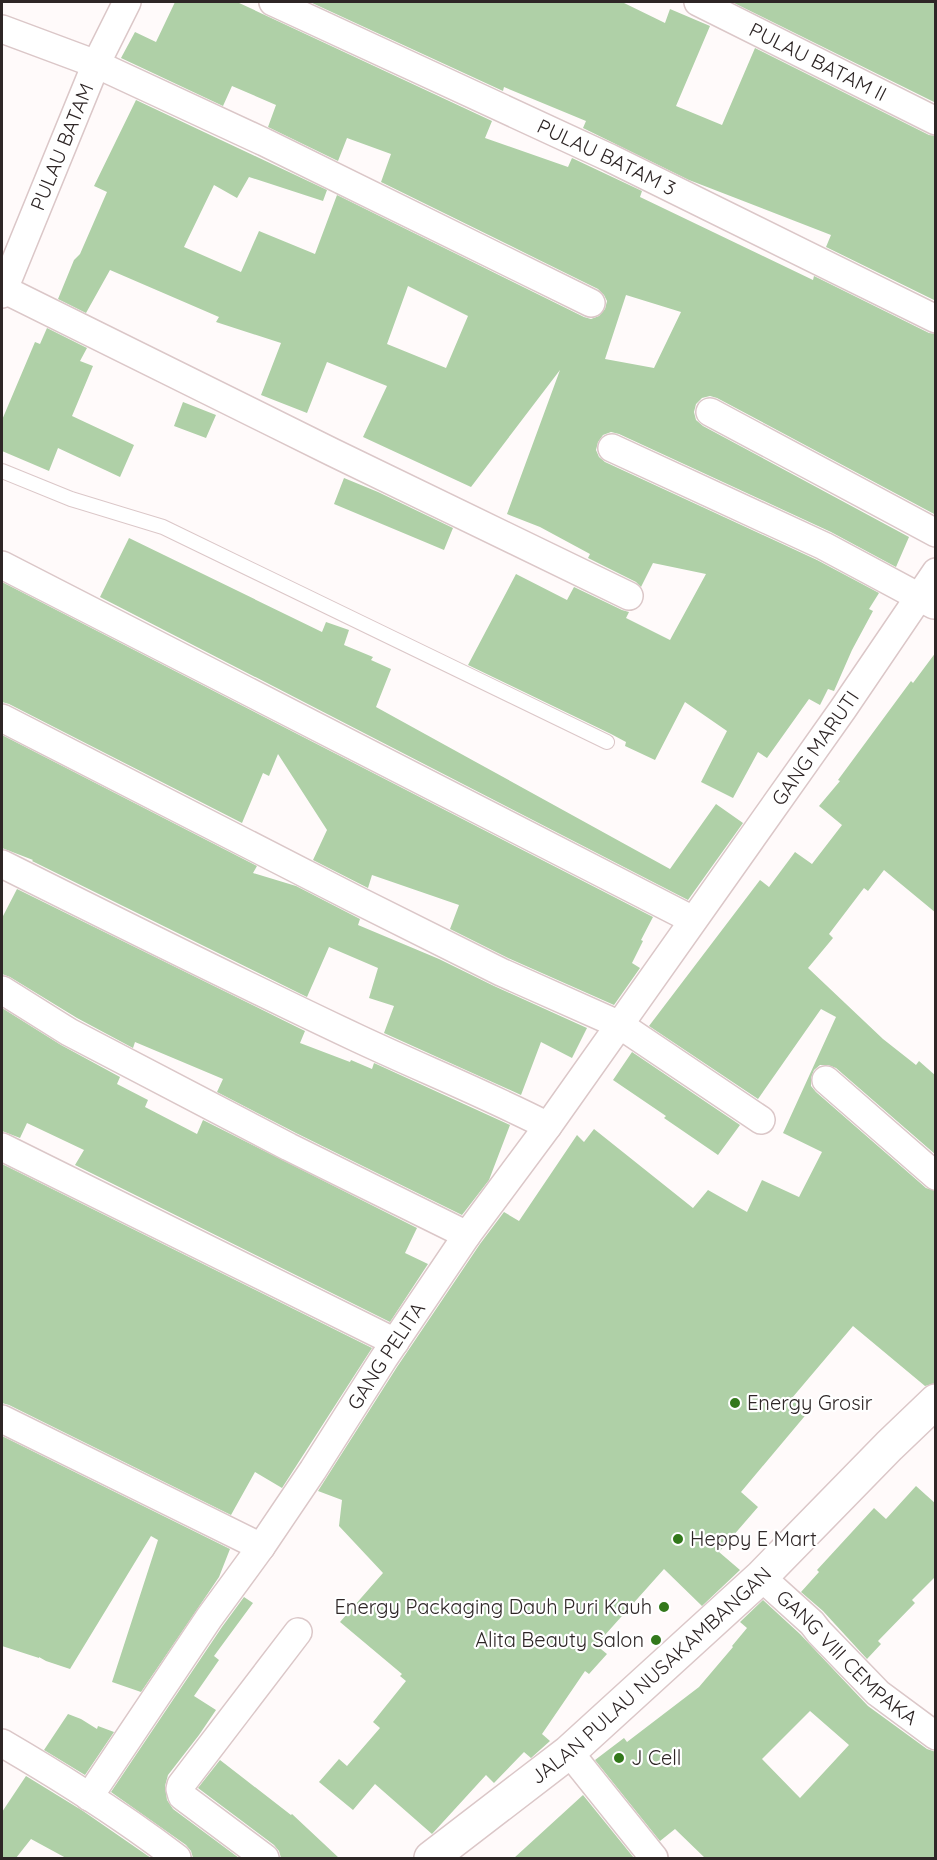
<svg xmlns="http://www.w3.org/2000/svg" width="937" height="1860" viewBox="0 0 937 1860" font-family="Quicksand,sans-serif">
	<style>
		.building { fill: #afd0a7; fill-rule: evenodd }
		.lines { fill: none; stroke-linecap: round; stroke-linejoin: round }
		.lane-casing { stroke: #dbc7c8; stroke-width: 16 }
		.street-casing { stroke: #dbc7c8; stroke-width: 30 }
		.secondary-casing { stroke: #dbc7c8; stroke-width: 36 }
		.lane { stroke: #fff; stroke-width: 14 }
		.street { stroke: #fff; stroke-width: 27 }
		.secondary { stroke: #fff; stroke-width: 33 }
		.poi-dot { fill: #32781b; stroke: #fff; stroke-width: 2 }
		.labels { text-anchor: middle; stroke-width: 4.5; stroke-linejoin: round; paint-order: stroke }
		.street-label { font-size: 20px; fill: #2e2626; stroke: #fff }
		.poi-label { font-size: 20px; fill: #2e2626; stroke: #fff; text-anchor: start }
	</style>
	<rect width="100%" height="100%" fill="#fffafa"/>
	<!-- building -->
	<path class="building" d="M175,2h62l255,119 -7,17 83,29 4,-9 70,33 -2,6 173,83 1,-4 115,57 7,1v181l-219,-117 -7,-2 -8,2 -6,6 -2,8 2,8 7,6 206,111 -13,30 -65,-35 -212,-98 -8,-2 -8,3 -5,7 -2,8 3,7 6,5 212,98 62,33 -10,16 4,2 -21,39 -18,41 -6,-2 -8,16 -11,-6 -42,59 -9,-6 -25,46 -32,-16 26,-51 -42,-29 -30,58 -30,-14 1,-4 -15,-8 -143,-69 48,-91 51,26 7,-13 48,23 7,2 -3,6 44,22 36,-66 -53,-11 -12,24 -5,-5 -48,-24 2,-4 -50,-27 -33,-13 53,-144 -89,117 -108,-50 24,-51 -60,-24 -20,51 -46,-18 20,-52 -65,-21 3,-5 -109,-47 -24,43 -28,-14 16,-39 6,-6 27,-62 -13,-6 42,-86 191,90 -4,11 -74,-24 -12,21 -23,-13 -30,62 57,25 18,-41 56,23 22,-59 247,122 7,2 8,-3 6,-7 2,-8 -3,-6 -6,-6 -217,-107 10,-28 -44,-16 -9,23 -70,-34 8,-22 -44,-19 -9,20 -102,-48 14,-26 21,10zM408,286l60,30 -22,52 -59,-24zM626,295l55,17 -27,56 -49,-9z
		M310,2h312l43,21 5,-14 40,17 -34,80 46,19 33,-77 174,87 7,1v165l-110,-54 5,-12 -142,-55 -106,-52 3,-7 -82,-34 -1,4z
		M732,2h204v101z
		M47,328l40,20 -7,13 13,5 -21,50 62,29 -14,32 -62,-29 -9,23 -47,-20v-31l33,-78 5,2z
		M183,402l33,13 -10,23 -32,-12z
		M344,478l34,14 75,36 -9,22 -110,-46z
		M129,538l193,94 4,-10 23,8 -5,15 29,12 -2,3 20,9 -15,38 294,162 46,-65 27,19 -55,77 -588,-303z
		M2,582l651,335 -12,23 2,1 -11,22 8,5 -26,37 -106,-47 -58,-29 9,-24 -87,-30 -4,13 -55,-28 14,-30 -49,-76 -9,22 -6,-3 -21,50 -233,-119 -7,-2z
		M936,652v261l-52,-43 -16,21 -4,-3 -35,46 4,4 -25,30 75,71 33,26 3,-4 17,15v79l-100,-87 -8,-3h-8l-6,5 -3,8v8l5,6 110,96 10,3v192l-11,3 -72,-60 -61,72 17,13 -68,81 17,15 -39,45 21,18 -38,36 -38,-37 -68,76 11,9 -18,20 -4,-3 -43,63 8,7 -19,17 -7,-6 -30,31 -8,-8 -54,59 -57,-50 -22,26 -34,-28 20,-23 8,7 33,-38 -7,-6 33,-41 -6,-5 2,-2 -62,-52 43,-49 -44,-47 3,-26 -24,-9 79,-124 83,-123 24,-32 15,9 58,-86 7,7 10,-13 99,79 15,-18 39,22 15,-32 37,17 23,-45 -39,-19 53,-116 -15,-8 -63,90 -109,-73 111,-146 9,7 26,-35 17,12 30,-39 -23,-19 21,-25 -2,-1 73,-99 2,2z
		M2,735l255,131 -4,7 43,13 64,33 -2,6 81,34 55,27 93,42 -15,30 -31,-16 -20,53 -137,-62 10,-27 -25,-8 9,-30 -49,-21 -22,50 -275,-136 1,-1 -31,-12z
		M17,889l288,142 -5,12 50,19 1,-2 21,9 2,-6 136,62 -21,55 -27,35 -166,-82 -79,-41 6,-13 -88,-37 -2,6 -56,-30 -67,-41 -8,-3v-56z
		M2,1008l59,37 59,32 -3,7 31,16 -3,7 52,27 6,-14 214,108 -12,25 23,11 -38,58 -315,-157 9,-15 -57,-27 -7,15 -18,-7z
		M632,1052l108,73 -22,30 -54,-37 2,-2 -53,-36z
		M2,1164l370,184 -90,140 -27,-16 -24,43 -222,-110 -7,-2z
		M2,1436l228,113 -11,28 -78,115 -29,-10 46,-142 -7,-4 -81,133 -24,-8 -7,-4v1l-37,-12z
		M916,1486l20,18v72l-24,24 3,3 -37,38 3,3 -14,15 -44,-48 -22,-19 18,-20 -2,-2 57,-62 12,11z
		M244,1597l9,6 -39,53 5,4 -25,36 22,14 -17,25 -31,40 -3,11 2,14 6,9 66,49h-46l-2,-7 -5,-6 -75,-53 111,-165z
		M763,1600l37,34 68,72 59,43 9,3v106h-231l-30,-29 -15,12 -65,-81 29,-22 3,4 72,-55 34,-40 -1,-1 15,-18 -7,-6zM810,1711l39,34 -49,53 -38,-39z
		M68,1714l13,5 16,10 1,-3 16,6 -29,43 -41,-25z
		M220,1760l71,55 1,-1 47,44h-58l-2,-7 -5,-6 -76,-57z
		M26,1776l57,35 68,47h-85l-35,-19 -15,19h-14v-46z
		M583,1795l51,63h-120z"/>
	<g class="lines">
		<defs>
			<path id="lane" d="M2,471l69,28 92,28 444,215"/>
			<g id="street">
				<path id="s1" d="M273,2l337,156 326,161"/>
				<path id="s2" d="M698,2l238,119"/>
				<path d="M2,29l94,35 168,78 327,161"/>
				<path d="M3,289l329,163 297,144"/>
				<path id="s3" d="M2,294l94,-230 31,-62"/>
				<path d="M710,412l226,121"/>
				<path d="M612,448l212,98 110,59"/>
				<path d="M2,565l691,355"/>
				<path d="M2,718l351,180 148,74 119,53 141,95"/>
				<path d="M2,864c118,59 236,118 355,174 64,30 128,56 191,88"/>
				<path d="M2,990l67,42 220,115 178,88"/>
				<path d="M826,1080l110,96"/>
				<path d="M2,1147l393,195"/>
				<path d="M2,1419l259,128"/>
				<path id="s4" d="M761,1577l51,46 7,9 59,61 58,43"/>
				<path d="M2,1743c60,35 120,73 175,115"/>
				<path d="M569,1752l85,106"/>
				<path id="s5" d="M89,1797l120,-179 52,-71 52,-77 71,-112 83,-123 81,-109 295,-417 93,-137"/>
				<path d="M265,1858l-83,-62 -2,-7 1,-4 117,-153"/>
			</g>
			<g id="secondary">
				<path id="s6" d="M431,1858l138,-106 192,-175 128,-131 47,-45"/>
			</g>
		</defs>
		<!-- lane casing -->
		<use href="#lane" class="lane-casing"/>
		<!-- street casing -->
		<use href="#street" class="street-casing"/>
		<!-- secondary casing -->
		<use href="#secondary" class="secondary-casing"/>
		<!-- lane -->
		<use href="#lane" class="lane"/>
		<!-- street -->
		<use href="#street" class="street"/>
		<!-- secondary -->
		<use href="#secondary" class="secondary"/>
	</g>
	<!-- markers -->
	<g class="poi-dot">
		<circle cx="735" cy="1403" r="6"/>
		<circle cx="678" cy="1539" r="6"/>
		<circle cx="664" cy="1607" r="6"/>
		<circle cx="656" cy="1640" r="6"/>
		<circle cx="619" cy="1758" r="6"/>
	</g>
	<g class="labels">
		<!-- street labels -->
		<g class="street-label">
			<text dy="7" stroke="none"><textPath href="#s2" startOffset="134">PULAU BATAM II</textPath></text>
			<text dy="7" stroke="none"><textPath href="#s3" startOffset="159">PULAU BATAM</textPath></text>
			<text dy="7" stroke="none"><textPath href="#s1" startOffset="368">PULAU BATAM 3</textPath></text>
			<text dy="7" stroke="none"><textPath href="#s5" startOffset="1276">GANG MARUTI</textPath></text>
			<text dy="7" stroke="none"><textPath href="#s5" startOffset="532">GANG PELITA</textPath></text>
			<text dy="7" stroke="none"><textPath href="#s4" startOffset="118">GANG VIII CEMPAKA</textPath></text>
			<text dy="7" stroke="none"><textPath href="#s6" startOffset="286">JALAN PULAU NUSAKAMBANGAN</textPath></text>
		</g>
		<!-- poi labels -->
		<g class="poi-label">
			<text x="747" y="1410">Energy Grosir</text>
			<text x="690" y="1546">Heppy E Mart</text>
			<text x="652" y="1614" text-anchor="end">Energy Packaging Dauh Puri Kauh</text>
			<text x="644" y="1647" text-anchor="end">Alita Beauty Salon</text>
			<text x="631" y="1765">J Cell</text>
		</g>
	</g>
	<!-- border -->
	<rect width="937" height="1860" fill="none" stroke="#2e2626" stroke-width="6"/>
</svg>
